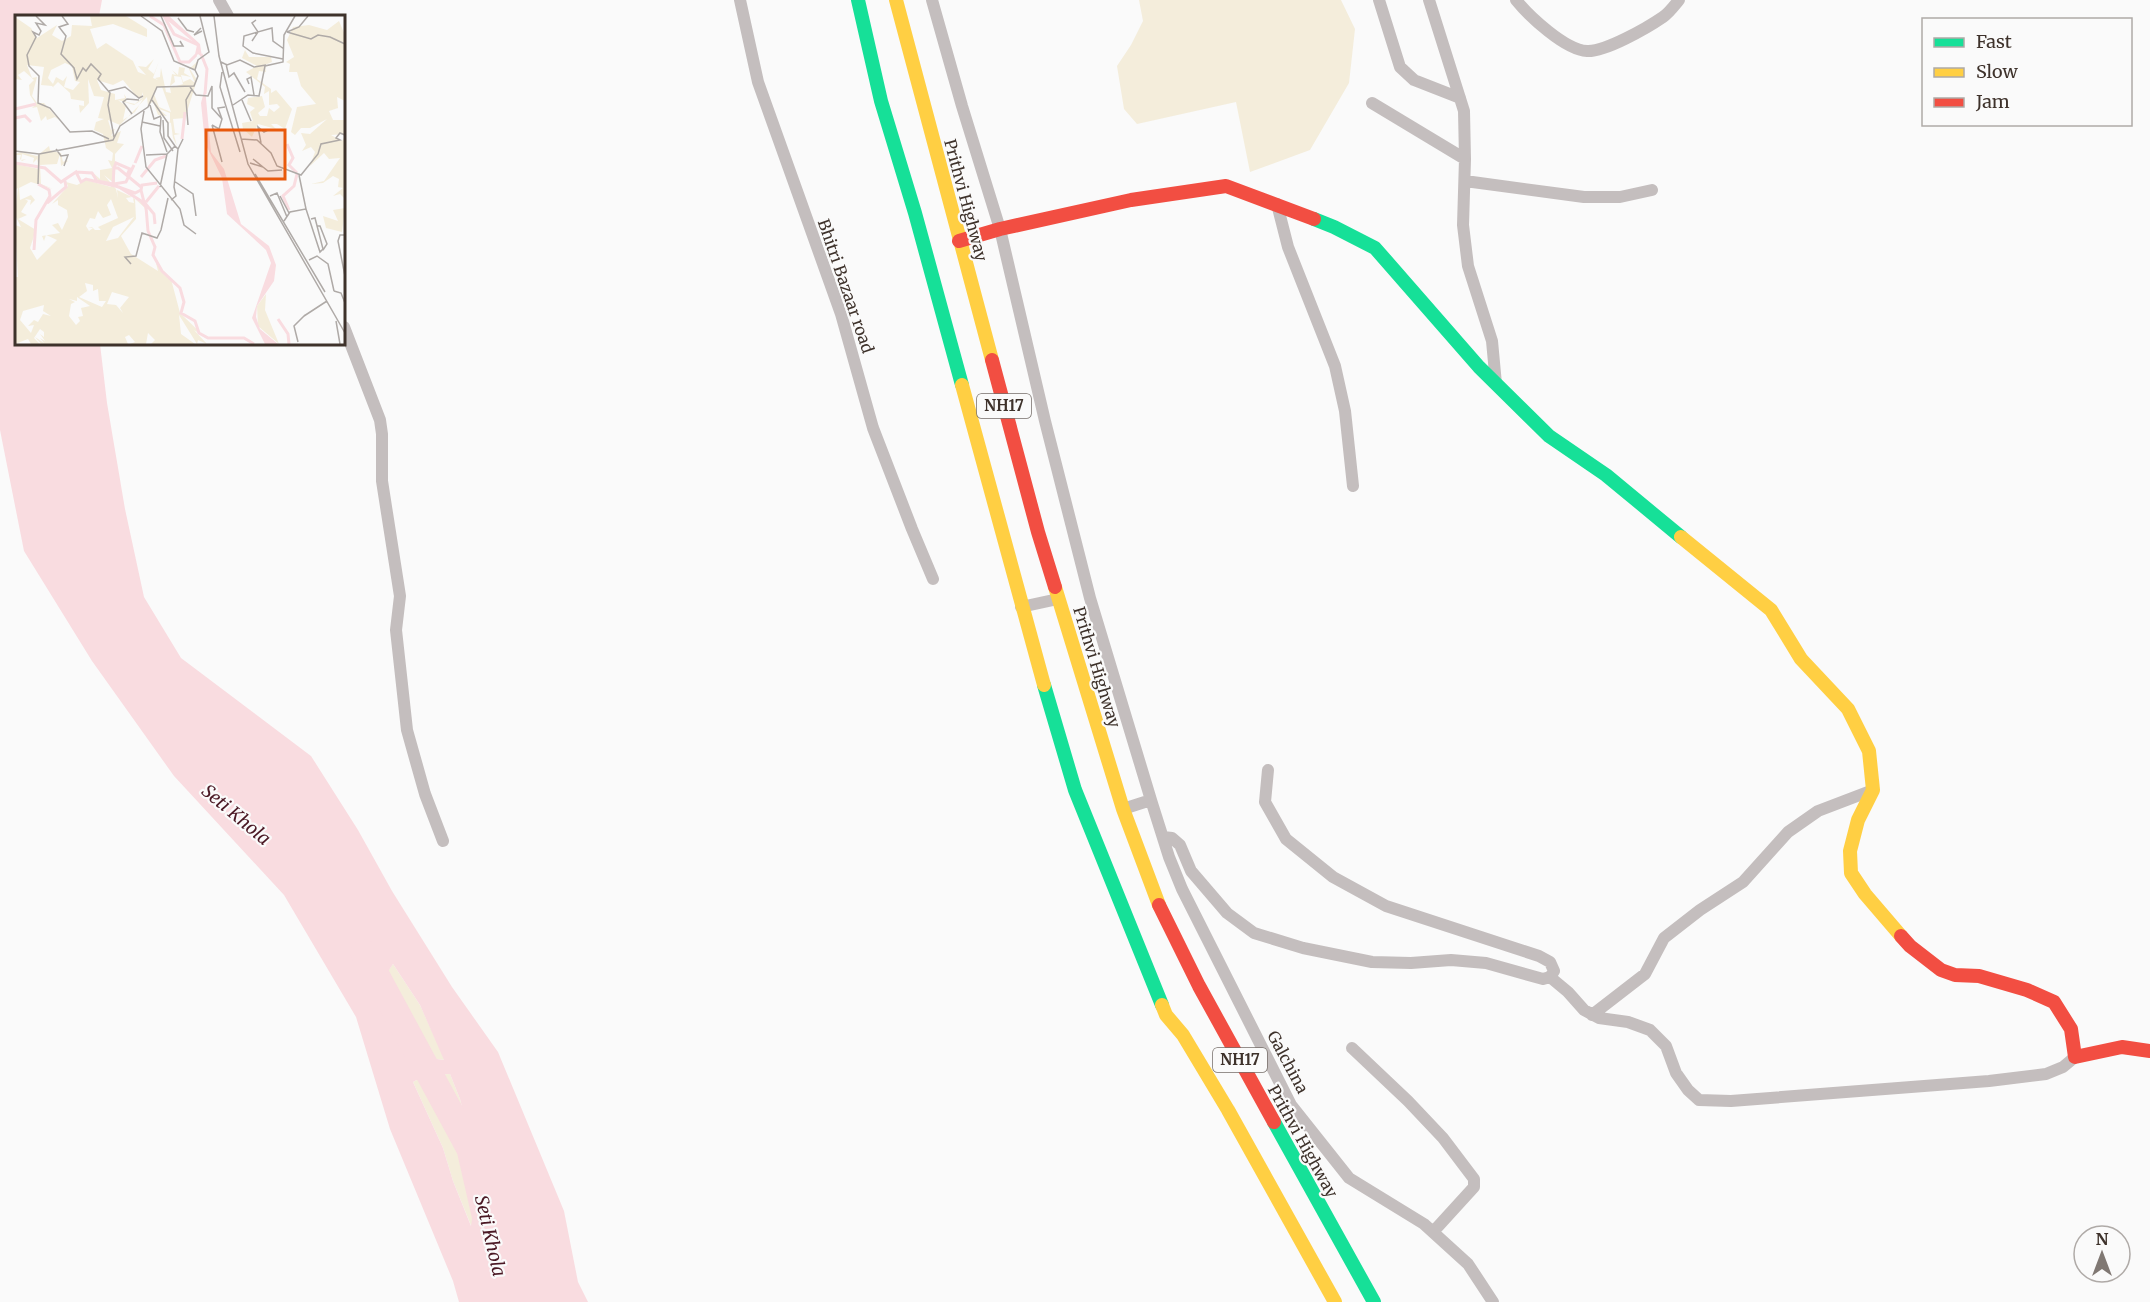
<svg xmlns="http://www.w3.org/2000/svg" width="2150" height="1302" viewBox="0 0 2150 1302" font-family="Merriweather,serif">
	<style>
		.green { fill: #f4eddb }
		.water { fill: #f9dce0; fill-rule: evenodd }
		.lines { fill: none; stroke-linecap: round; stroke-linejoin: round }
		.river { stroke: #f9dce0; stroke-width: 27 }
		.street { stroke: #c4bebe; stroke-width: 12 }
		.fast { stroke: #16e098; stroke-width: 14 }
		.slow { stroke: #ffcf43; stroke-width: 14 }
		.jam { stroke: #f24e42; stroke-width: 14 }
		.labels { text-anchor: middle; stroke-width: 4.5; stroke-linejoin: round; paint-order: stroke }
		.shield { fill: #fafafa; stroke: #766e69; stroke-width: 1.5 }
		.shield-label { font-size: 15px; font-weight: bold; fill: #3e322b }
		.street-label { font-size: 16px; fill: #3e322b; stroke: #fafafa }
		.water-label { font-size: 18px; font-style: italic; fill: #4a1824; stroke: #fafafa }
		.inset-river { fill: none; stroke: #f9dce0; stroke-width: 3 }
		.inset-road { fill: none; stroke: #afaaa7; stroke-width: 1.5 }
		.view { fill: #e8590c; fill-opacity: 0.15; stroke: #e8590c; stroke-width: 3 }
		.inset-edge { fill: none; stroke: #3e322b; stroke-width: 3 }
	</style>
	<rect width="100%" height="100%" fill="#fafafa"/>
	<!-- green -->
	<path class="green" d="M1139,0h202l14,29 -6,54 -39,67 -60,22 -14,-70 -99,22 -13,-15 -7,-43 14,-21 12,-24z
		M393,964l27,41 25,55 -31,-3 -20,-29 -14,-46z
		M450,1074l10,25 19,76 -7,53 -19,-47 -10,-33 -30,-66 13,-7z"/>
	<!-- water -->
	<path class="water" d="M0,0h102l-3,16h-83v328h84l7,59 18,106 19,88 37,61 130,98 47,74 34,61 60,96 46,65 66,159 14,71 10,20h-129l-6,-21 -63,-152 -34,-112 -72,-122 -110,-119 -82,-115 -68,-110 -24,-121zM393,964l27,41 24,55 -30,-4 -20,-28 -13,-46zM450,1074l10,25 19,76 -8,51 -18,-45 -10,-33 -30,-66 13,-7z"/>
	<g class="lines">
		<!-- river -->
		<path class="river" d="M364,953l106,196 16,70"/>
		<!-- street -->
		<path class="street" d="M219,0l9,16
			M740,0l18,82 83,232 32,114 39,101 21,50
			M932,0l30,106 38,123 45,192 45,177 61,202
			M1379,0l21,67 14,13 46,18
			M1429,0l35,111 1,48 -2,66 5,41 24,75 4,43
			M1516,0c13,16 49,50 71,51 18,1 60,-23 76,-34 6,-4 11,-11 16,-17
			M1372,103l93,56
			M1465,181l119,16h36l32,-7
			M1277,204l11,43 47,119 10,45 8,75
			M344,327l36,93 2,14v47l18,115 -4,34 11,100 18,64 18,47
			M1021,607l37,-8
			M1123,809l28,-9 18,57 13,32 109,216 58,73 75,46 44,40 25,38
			M1163,837l9,1 8,7 11,26 36,42 27,20 49,15 69,14 39,1 40,-3 35,3 57,16 7,-2 4,-6 -4,-9 -11,-6 -153,-50 -53,-29 -47,-38 -21,-37 3,-32
			M1550,977l18,15 16,18 15,8 29,4 22,8 16,16 10,27 12,17 11,10 32,1 258,-20 57,-7 17,-7 12,-10
			M1592,1015l53,-41 19,-36 36,-28 43,-28 45,-50 30,-21 55,-21
			M1352,1048l56,53 35,37 31,41v8l-41,45"/>
		<!-- fast -->
		<path class="fast" d="M858,0l23,101 34,112 47,172
			M1314,219l20,8 41,21 104,119 70,69 57,39 75,62
			M1044,685l31,105 87,215
			M1274,1122l100,180"/>
		<!-- slow -->
		<path class="slow" d="M896,0l96,360
			M962,385l82,300
			M1681,537l90,73 30,49 47,50 21,42 4,39 -15,30 -8,31 1,22 14,21 36,42
			M1055,587l68,222 36,96
			M1162,1005l4,10 17,20 45,75 107,192"/>
		<!-- jam -->
		<path class="jam" d="M959,241l41,-12 131,-29 95,-14 88,33
			M992,360l46,172 17,55
			M1159,905l40,81 75,136
			M1901,936l9,10 31,24 14,5 24,1 48,14 27,12 17,27 4,28 47,-10 28,4"/>
	</g>
	<g class="labels">
		<!-- shield labels -->
		<g class="shield">
			<rect x="977" y="394" width="54" height="24" rx="4.5"/>
			<rect x="1213" y="1048" width="54" height="24" rx="4.5"/>
		</g>
		<g class="shield-label">
			<text x="1004" y="411">NH17</text>
			<text x="1240" y="1065">NH17</text>
		</g>
		<!-- street labels -->
		<g class="street-label">
			<text transform="translate(966 200) rotate(75)" y="6">Prithvi Highway</text>
			<text transform="translate(846 286) rotate(71)" y="6">Bhitri Bazaar road</text>
			<text transform="translate(1097 667) rotate(73)" y="6">Prithvi Highway</text>
			<text transform="translate(1288 1062) rotate(62)" y="6">Galchina</text>
			<text transform="translate(1303 1141) rotate(61)" y="6">Prithvi Highway</text>
		</g>
		<!-- water labels -->
		<g class="water-label">
			<text transform="translate(236 815) rotate(40)" y="6">Seti Khola</text>
			<text transform="translate(490 1236) rotate(77)" y="6">Seti Khola</text>
		</g>
	</g>
	<!-- overview -->
	<g transform="translate(15 15)">
		<rect width="330" height="330" fill="#fafafa"/>
		<path d="M75,1h36l21,13v8l-34,-13 -23,5 7,20 9,-6 27,18 5,11 8,3 -8,-9 8,1 8,-8 -6,10 6,5 5,-13 -6,17 5,2 -3,-2 5,-1 1,-9 5,24 5,1 -1,-5 13,-4 -2,-7 -7,-1 1,6 -5,4 2,-12 4,1 -4,-5 6,5 1,-8 6,1 -1,5 7,4 -10,-2 2,7 7,-3 5,4 -6,-14 9,-8 -3,8h-5l7,11 -12,38 -12,1 2,14 5,1 -6,1 3,11 -4,-8 -2,-15 -7,-3 6,2v-9l-11,-4 8,7 -9,-1 -5,-14 -5,5 -1,-9 -27,28 -12,-5 3,10 4,-1 -4,7 10,-5 -4,12 7,1 -9,10v30l-11,-9 12,14 2,9 -1,-8 15,7 -6,1 3,4 5,1 -1,-5 11,6 4,15 -4,-12 -9,-8 1,20 -15,17 10,18 27,17 -2,-8 15,16 9,34 26,25 -12,-8 13,14 -9,-4 -1,4 -18,-29 2,19 14,10h-44l4,-4 -7,-7 -2,11h-16l5,-2 -6,-7 -4,2 3,7h-87l-6,-7 9,6 -4,-5 5,3 -5,-7 4,3v-5l-4,-3 -6,9 6,6h-9l-3,-5 -13,5v-67h3l-3,-52 6,2 -6,-12 3,-27 -3,2v-26l24,5 -2,-10 -4,4 1,-5 -12,-4 -1,6 5,-1 -4,2 -2,-2 1,-4h-5l-1,-1 6,-2 16,4 12,-10 1,4 11,3 2,9 3,-2 2,1 -7,5 -1,-12 -3,10 -17,1 1,19 12,5 -22,-7 -12,6 1,12 11,-5 4,5 -5,5 1,-5 -6,-1 3,2 -7,11 6,3 -9,4 18,11 -6,18 7,12 20,-20 -11,-5 -2,6 -2,-5 18,-3 -8,-8 6,-2 4,7 6,-13 -1,-7 -9,-5v-5l-6,4 16,-18 -2,-4 11,3 9,-5 25,7 -2,-4 -10,-2 -8,-10 9,8v-9l12,-2 -4,-8 4,1 1,-8 -7,-5 -3,-14 -9,-4 2,-8 8,-3 -6,-1 6,-21 -10,-1 -6,-17 1,24 -9,10 -1,-8 5,1v-5l-13,-2 -1,-6 -12,-11 -5,5 4,5 -5,-6 -11,-1 3,-18 -17,-2 5,13 5,-1 -5,19 5,7h7l15,17 -4,-3 -8,3 -1,-4 -5,5 -4,-14 -5,1 4,-4 -6,-9 -1,-10 5,-5 -10,-9 -6,4 4,5 -7,-1v-62l16,11 6,10 20,-13 -5,10 10,6 9,-5 1,-11 20,1zM50,48l7,3 3,15 5,1 -7,8 -9,-3 3,-11 -4,5 -7,-4 -3,7 -5,-6 3,-8zM82,65l16,5 10,-5 13,16 5,2 2,-6v5l-8,7 -9,-2v-5l-2,-3 1,4 -10,2v-6l-14,-4zM142,72h5l9,25 -12,-5 -5,-13zM128,84l-8,13 -12,8 3,-14 -8,-6 16,5zM96,184l7,19 -20,9 3,3h-6l-3,-3h-4l5,1 -4,3 -3,-5 4,-8 5,1 3,-8 5,7 8,-3 -4,-10zM119,202l-16,21 -12,3 7,-14zM70,268l8,2v6l5,-2 1,12h7l-4,6 -23,-10 8,-6zM97,277l17,5 -9,11 3,5 -7,-8 -9,-1zM62,282l13,9 -9,2 2,8 -5,1 2,4 -4,4 -7,-9 2,-12 4,-2 -6,-3 8,2zM29,290l-1,6 8,5 -8,-2 -5,8 -4,-2 -6,6 6,-1 -3,8 -11,-13 3,-9zM324,6l6,14v66l-8,-4 1,11 -9,3 4,9h12v14l-14,1 11,6 3,-5 -1,62 -4,-4 -7,2 10,-8 -5,-1 1,-8 -6,-3 -10,7 -12,1 13,-3 16,-23 -11,1 -5,-6 -14,13 5,-14 -4,-5 -9,4 4,-6 -5,-12 9,1 17,-15 -17,9h-9l-6,7 -4,-3 6,-25 19,-3 -15,-18 -4,-14h-8l1,-8 -4,-2 8,-5 -7,-17 6,-13 16,-2 18,5zM230,35l4,7h22l1,5 -7,3 1,7 -7,-1 -2,8 14,10v4l5,-3 16,19 -7,20 -8,-5h-6l5,5 -18,-5 -6,13 -9,-8 -1,-6 11,-2 -3,-9 5,-4 -8,-4 1,-6 14,-2 3,11 -7,6 2,3h7l2,-8 5,4 6,-5 -3,-3 -8,1v-14l-5,3 1,-7 -19,-15 11,-6 -15,-8zM330,193l-3,24 -16,-4 -3,-12 15,5 -5,-11zM251,279l-1,16 14,34 -21,-18 -1,-20z" fill="#f4eddb" fill-rule="evenodd"/>
		<path d="M147,1h7l31,28 2,13 -4,-3 -4,5 3,-14zM190,73l6,64 13,17 17,55 28,22 7,19 -2,16 -17,25 -1,11 4,12 18,15h-13l-13,-26 19,-55 -5,-13 -39,-36 -5,-36 -17,-35 -4,-40z" fill="#f9dce0"/>
		<path class="inset-river" d="M135,1l14,9 16,37h9l7,-7M149,1l10,18 24,11M186,39l6,15 -2,25M0,94l21,-5M0,103l10,-2 6,6M167,124l3,-27M272,129l6,14 -4,7 8,8M0,148l30,5 16,14 15,-10 5,10 5,-3 33,8 22,14 5,6 2,24 7,16 -2,8 9,16 18,17 4,14 -3,11 14,8 4,12 9,5h36l10,6M120,148l7,-17M99,153l2,-5 14,6 -3,6M61,157l16,1 5,8 16,3 1,-16h4l23,19M126,162l14,-17 11,-4M99,169l12,-2 8,-17M98,170l22,8 6,-3M131,187l13,-16M32,188l19,-16 -1,-6M274,195l-6,-14 11,-10 3,-12M140,209l-1,-10 -10,-12 -3,-12 1,-5 15,-2M19,235l2,-30 14,-24 -1,-6 -11,-6M263,304l10,15 1,10"/>
		<path class="inset-road" d="M21,1l9,9 -9,-2 5,8 -2,4 -6,-3 3,5 -9,18 2,11 10,10 -1,27 12,5 20,24 22,-1 17,8M47,1l6,8 -9,3 7,9 -5,18 13,14 3,11 6,-11 3,3 5,-7 10,10 -3,5 12,14 -2,12 6,32M126,1l21,15 12,30 21,9M146,1l13,30h9l-3,-5M199,1l5,40 29,108 97,169M163,3l9,12 7,2M241,5l-4,3 6,9 14,-4 1,13 11,8M186,13l-7,7 8,-4M272,17l24,7 7,-4 12,2 15,7M272,17l12,-5 9,-11M237,26l6,-9 -14,4 -1,10 10,7 30,6M206,47l6,3 13,-5 14,7 12,-2M211,49l3,13 5,-4 11,19M180,55l3,-10 11,-8 -9,-36M207,57l-2,15 20,65M234,69l-2,-5 4,-2 3,18M175,72l6,8 12,1 4,-10v22l10,11 -3,10 -7,-4M94,76l16,-4 14,11 4,-2M137,85l16,23v13l7,10M227,85l9,21M135,90l4,14 7,-3M218,90l15,-10 11,1 6,-30 18,-4 1,-27 11,-19M129,96l-3,18 5,38 34,42 4,16 12,9M117,99l-9,-12 4,-3 12,1M146,102l-1,15 7,20M207,104l-4,-11 7,-1M148,105l1,18 9,13M127,107l18,4M173,110l-2,-25 6,-11M197,110l10,37M226,124l16,1 14,13 6,13 24,9 17,-21 3,-10 19,-4 -4,-2 4,-5 5,2M246,128l-3,-16 6,5 4,-2M41,134l5,7 7,-1 -4,11M0,136l24,3 74,-14 7,-14 28,-19 9,-20 37,-1 4,-10 -3,-6M131,140l21,-1 8,-8 3,3 5,-10M235,148l13,4 -10,-8M248,152l5,4 14,-1M240,159l70,118M159,166l19,13 3,22M23,169l1,-30M145,172l7,-33M255,181l7,-3 10,24M265,181l9,17M156,185l5,-4 -2,-9 4,-38M291,194l14,43 3,-3 -8,-31 -4,1M269,206l6,-9 16,-3 -7,-34M302,211h3l7,18 -4,6M330,220h-5l-2,6 7,35M294,245l8,-4 11,8 6,27M116,249l-6,-7 11,-1 6,-23 15,5 4,-8 7,-32M319,276l7,2 4,10M289,301l23,-15M321,306l4,23M283,327l-4,-16 11,-11"/>
		<path class="view" d="M191,115h79v49h-79z"/>
		<rect width="330" height="330" class="inset-edge"/>
	</g>
	<!-- legend -->
	<rect x="1922" y="18" width="210" height="108" fill="#fafafa" stroke="#afaaa7" stroke-width="1.5"/>
	<rect x="1934" y="38" width="30" height="9" fill="#16e098" stroke="#afaaa7" stroke-width="1.5"/>
	<text x="1976" y="48" font-size="18" fill="#3e322b">Fast</text>
	<rect x="1934" y="68" width="30" height="9" fill="#ffcf43" stroke="#afaaa7" stroke-width="1.5"/>
	<text x="1976" y="78" font-size="18" fill="#3e322b">Slow</text>
	<rect x="1934" y="98" width="30" height="9" fill="#f24e42" stroke="#afaaa7" stroke-width="1.5"/>
	<text x="1976" y="108" font-size="18" fill="#3e322b">Jam</text>
	<!-- north arrow -->
	<g transform="translate(2102 1254)"><circle r="28" fill="#fafafa" stroke="#afaaa7" stroke-width="1.5"/>
	<path d="M0-4.5L10 22L0 15L-10 22Z" fill="#807873"/>
	<text y="-9" font-size="16" font-weight="bold" text-anchor="middle" fill="#3e322b">N</text>
	</g>
</svg>
